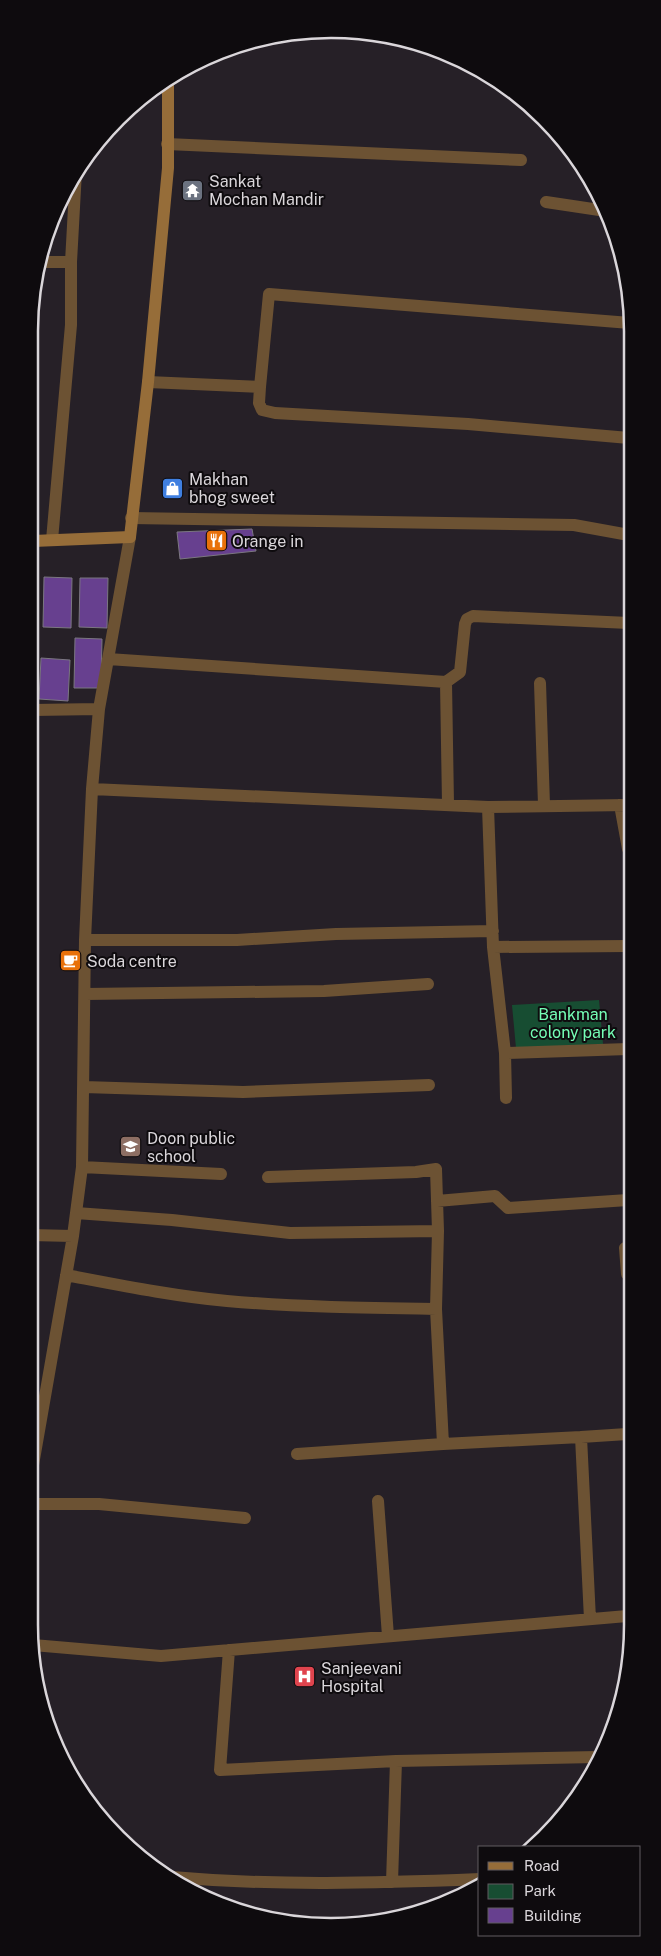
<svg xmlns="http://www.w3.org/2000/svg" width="661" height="1956" viewBox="0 0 661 1956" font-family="'Public Sans',sans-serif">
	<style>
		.green { fill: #174d32 }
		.building { fill: #67408f; stroke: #7b7781 }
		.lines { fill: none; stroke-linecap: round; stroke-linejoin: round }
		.street { stroke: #6c5233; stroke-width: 12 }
		.secondary { stroke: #966d39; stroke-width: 12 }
		.labels { text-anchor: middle; stroke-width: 4; stroke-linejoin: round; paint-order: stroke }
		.poi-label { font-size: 16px; fill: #dad6da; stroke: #0e0b0e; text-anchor: start }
		.park-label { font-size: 16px; fill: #75feb6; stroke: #0e0b0e }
		.rim { fill: none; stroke: #dad6da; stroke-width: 2.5 }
	</style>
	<rect width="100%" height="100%" fill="#262027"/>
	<!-- green -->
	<path class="green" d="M599,1000l4,44 -87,4 -4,-43z"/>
	<!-- building -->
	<path class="building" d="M252,529l4,22 -76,8 -3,-27z
		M44,577l28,1 -1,50 -28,-1z
		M80,578h28l-1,50 -28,-1z
		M33,579h5l-1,50h-4z
		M75,638l27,1 -1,49h-27z
		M41,658l29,2 -2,41 -29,-2z"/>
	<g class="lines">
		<!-- street -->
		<path class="street" d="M366,35l28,1
			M167,144l354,16
			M546,202l60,9
			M38,262h33
			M148,382l112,5 9,-93 361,29
			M260,387l-1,16 3,7 13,3 193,11 161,14
			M131,518l443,7 55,10
			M52,540l19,-215v-63l5,-91
			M108,659l338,23 2,122
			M446,682l14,-10 5,-48 2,-5 6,-3 156,7
			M540,683l4,122
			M33,710l66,-1
			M92,789l396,18 5,140 12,106 1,45
			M620,805l8,44
			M488,807l140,-2
			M85,940h152l99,-6 157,-3
			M493,947l135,-1
			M85,994l239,-3 104,-7
			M505,1053l123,-4
			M84,1087l159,5 186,-7
			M82,1167l139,7
			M268,1177l148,-5 20,-3 2,62 -2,78 7,135 138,-7 9,182
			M437,1201l58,-5 13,12 120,-8
			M76,1213l96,7 118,13 148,-2
			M30,1235l43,1
			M627,1274l-2,-26 2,-1
			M66,1275c53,10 107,21 161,26 69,6 139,7 209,8
			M581,1437l46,-3
			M297,1454l146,-10
			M29,1488l44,-252 9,-69 3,-227 7,-151 7,-80 31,-172
			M378,1501l10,135
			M29,1504h70l146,14
			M33,1645l128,11 466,-40
			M229,1650l-9,120 176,-9 201,-4
			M172,1877c102,9 206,6 308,2
			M392,1882l4,-121"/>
		<!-- secondary -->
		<path class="secondary" d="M33,541l97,-4 18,-155 20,-214v-91"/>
	</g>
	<!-- icons -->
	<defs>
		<symbol id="temple-square" viewBox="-11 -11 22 22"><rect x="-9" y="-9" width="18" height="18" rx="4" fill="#6b7280" stroke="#0e0b0e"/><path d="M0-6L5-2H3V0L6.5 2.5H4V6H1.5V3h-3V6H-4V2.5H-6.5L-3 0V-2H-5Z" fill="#fff"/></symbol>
		<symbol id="shop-square" viewBox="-11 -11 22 22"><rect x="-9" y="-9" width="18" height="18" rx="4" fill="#3f7fe0" stroke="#0e0b0e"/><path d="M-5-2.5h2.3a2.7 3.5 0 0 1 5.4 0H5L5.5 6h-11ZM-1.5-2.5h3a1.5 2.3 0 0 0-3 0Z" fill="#fff"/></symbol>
		<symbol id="restaurant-square" viewBox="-11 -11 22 22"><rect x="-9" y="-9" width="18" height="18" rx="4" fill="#e8710a" stroke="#0e0b0e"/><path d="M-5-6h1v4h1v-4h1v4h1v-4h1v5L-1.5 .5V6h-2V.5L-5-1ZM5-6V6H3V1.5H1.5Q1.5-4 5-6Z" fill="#fff"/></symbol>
		<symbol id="cafe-square" viewBox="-11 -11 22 22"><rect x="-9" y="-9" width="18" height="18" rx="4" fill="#e8710a" stroke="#0e0b0e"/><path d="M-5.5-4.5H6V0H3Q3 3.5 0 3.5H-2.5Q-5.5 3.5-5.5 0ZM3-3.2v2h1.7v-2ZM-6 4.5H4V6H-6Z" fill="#fff"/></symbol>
		<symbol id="school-square" viewBox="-11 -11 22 22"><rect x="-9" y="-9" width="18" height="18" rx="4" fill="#8d6e63" stroke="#0e0b0e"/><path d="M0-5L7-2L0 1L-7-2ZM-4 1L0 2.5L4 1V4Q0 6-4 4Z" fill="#fff"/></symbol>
		<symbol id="hospital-square" viewBox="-11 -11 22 22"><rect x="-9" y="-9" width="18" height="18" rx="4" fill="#e0444e" stroke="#0e0b0e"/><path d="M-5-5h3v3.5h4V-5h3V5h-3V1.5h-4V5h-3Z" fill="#fff"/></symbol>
	</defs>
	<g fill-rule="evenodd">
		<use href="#temple-square" x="180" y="178" width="25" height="25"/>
		<use href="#shop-square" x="160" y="476" width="25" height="25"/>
		<use href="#restaurant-square" x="204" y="528" width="25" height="25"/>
		<use href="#cafe-square" x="58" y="948" width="25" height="25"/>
		<use href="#school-square" x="118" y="1134" width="25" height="25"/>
		<use href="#hospital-square" x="292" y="1664" width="25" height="25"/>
	</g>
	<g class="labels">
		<!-- poi labels -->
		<g class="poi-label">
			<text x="209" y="187">Sankat<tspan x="209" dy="18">Mochan Mandir</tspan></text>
			<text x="189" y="485">Makhan<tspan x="189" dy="18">bhog sweet</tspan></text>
			<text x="232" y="547">Orange in</text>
			<text x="87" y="967">Soda centre</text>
			<text x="147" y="1144">Doon public<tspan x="147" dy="18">school</tspan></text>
			<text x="321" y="1674">Sanjeevani<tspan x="321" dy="18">Hospital</tspan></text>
		</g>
		<!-- park labels -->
		<g class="park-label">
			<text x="573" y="1020">Bankman<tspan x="573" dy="18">colony park</tspan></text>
		</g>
	</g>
	<!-- crop -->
	<path d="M0 0H661V1956H0ZM331 38H331A293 293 0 0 1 624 331V1625A293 293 0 0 1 331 1918H331A293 293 0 0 1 38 1625V331A293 293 0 0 1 331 38Z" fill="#0e0b0e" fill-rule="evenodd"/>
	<path class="rim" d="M331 38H331A293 293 0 0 1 624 331V1625A293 293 0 0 1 331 1918H331A293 293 0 0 1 38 1625V331A293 293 0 0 1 331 38Z"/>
	<!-- legend -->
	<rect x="478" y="1846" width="162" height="90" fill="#0e0b0e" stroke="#605c60"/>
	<rect x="488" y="1862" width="25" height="8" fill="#966d39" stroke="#605c60"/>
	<text x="524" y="1871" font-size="15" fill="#dad6da">Road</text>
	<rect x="488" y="1884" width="25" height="15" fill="#174d32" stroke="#605c60"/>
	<text x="524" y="1896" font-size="15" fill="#dad6da">Park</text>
	<rect x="488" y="1908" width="25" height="15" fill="#67408f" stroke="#605c60"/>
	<text x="524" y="1921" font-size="15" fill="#dad6da">Building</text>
</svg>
